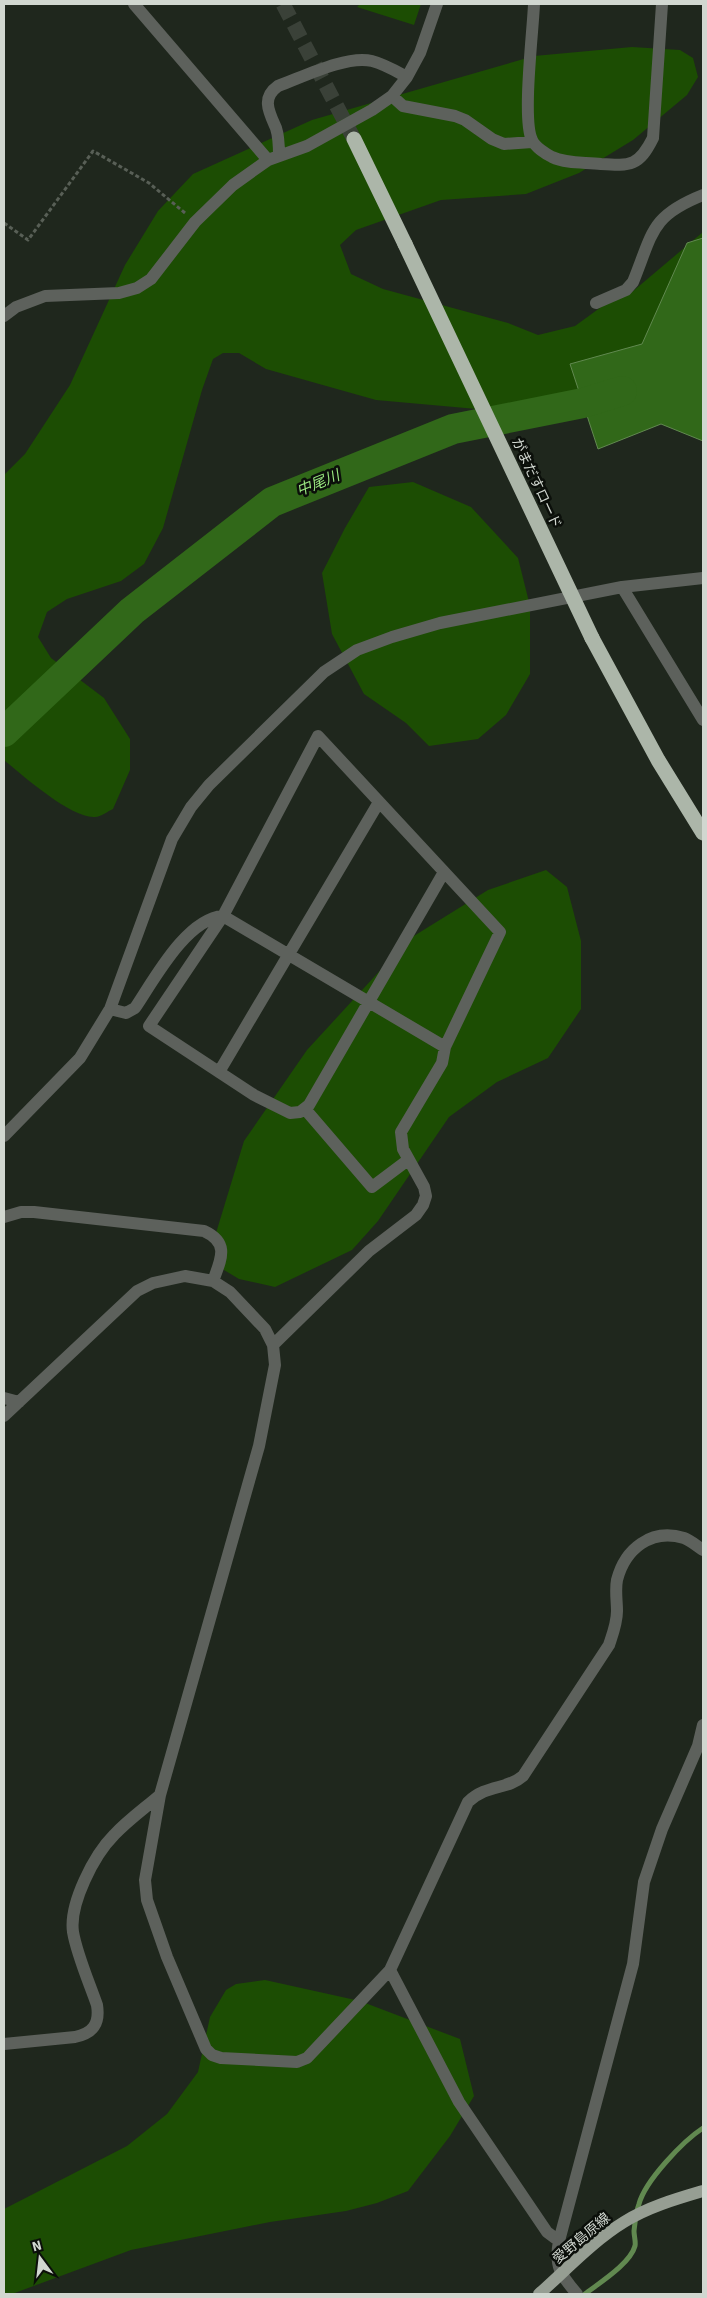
<svg xmlns="http://www.w3.org/2000/svg" width="707" height="2298" viewBox="0 0 707 2298" font-family="'Source Sans 3','Noto Sans JP',sans-serif">
	<style>
		.green { fill: #1c4d03 }
		.water { fill: #316819; stroke: #618950 }
		.lines { fill: none; stroke-linecap: round; stroke-linejoin: round }
		.stream { stroke: #618950; stroke-width: 5 }
		.river { stroke: #316819; stroke-width: 30 }
		.highway-tunnel { stroke: #3a4138; stroke-width: 15; stroke-dasharray: 15 8; stroke-linecap: butt }
		.path { stroke: #585f56; stroke-width: 3; stroke-dasharray: 4 2.5; stroke-linecap: butt }
		.street { stroke: #5d615c; stroke-width: 12 }
		.primary { stroke: #969e93; stroke-width: 12 }
		.highway { stroke: #acb6a9; stroke-width: 15 }
		.highway-bridge { stroke: #acb6a9; stroke-width: 15 }
		.labels { text-anchor: middle; stroke-width: 5; stroke-linejoin: round; paint-order: stroke }
		.street-label { font-size: 14px; fill: #d1d7d0; stroke: #0b0f0a }
		.water-label { font-size: 15px; font-style: italic; fill: #99e57f; stroke: #0b0f0a }
	</style>
	<rect width="100%" height="100%" fill="#1f271d"/>
	<!-- green -->
	<path class="green" d="M360,4h61l-7,21 -57,-18z
		M632,47l48,3 13,8 5,19 -11,18 -54,45 -54,33 -53,21 -85,6 -85,30 -16,15 11,29 32,15 125,34 30,12 37,-9 33,-24 24,-10 71,-60v171l-45,6 -115,6 -167,-15 -110,-31 -27,-16h-16l-10,6 -11,31 -39,138 -19,36 -23,17 -54,18 -20,13 -9,25 13,21 53,40 26,41v31l-17,39c-5,2 -12,8 -18,8 -23,2 -73,-42 -91,-57v-285l21,-21 45,-69 55,-120 33,-54 35,-37 119,-54 222,-64z
		M413,482l58,25 47,51 12,48v68l-24,41 -28,24 -49,7 -23,-23 -42,-29 -32,-60 -10,-61 23,-45 24,-41z
		M546,870l21,17 14,54v68l-33,49 -51,24 -48,35 -71,104 -26,29 -77,37 -36,-8 -20,-12 -3,-34 28,-92 63,-91 102,-111 79,-49z
		M265,1980l95,21 100,38 14,57 -24,40 -42,55 -31,12 -31,8 -76,11 -139,28 -119,44h-8v-85l123,-63 40,-32 31,-42 12,-55 16,-27 10,-6z"/>
	<!-- water -->
	<path class="water" d="M703,238v203l-42,-17 -63,25 -28,-85 72,-20 45,-101z"/>
	<g class="lines">
		<!-- stream -->
		<path class="stream" d="M585,2294c14,-11 45,-30 50,-48 1,-4 -1,-10 -1,-15 1,-9 2,-19 5,-27 6,-23 44,-63 64,-76"/>
		<!-- river -->
		<path class="river" d="M4,732l128,-121 140,-109 181,-73 130,-26 39,-12"/>
		<!-- highway-tunnel -->
		<path class="highway-tunnel" d="M283,4l71,135"/>
		<!-- path -->
		<path class="path" d="M4,223l24,17 65,-89 56,32 36,30"/>
		<!-- street -->
		<path class="street" d="M134,4l134,156
			M534,4c-1,27 -12,116 -2,136 3,7 14,14 20,17 15,7 33,5 49,7 30,2 38,2 52,-26l9,-134
			M392,96l11,10 52,10 10,4 27,19 12,5 28,-2
			M279,156c0,-10 0,-19 -3,-28 -7,-16 -15,-30 2,-42 25,-9 68,-31 94,-25 12,3 24,10 35,16
			M596,303l30,-13 7,-8c20,-49 17,-66 70,-87
			M4,316l12,-9 29,-11 74,-3 18,-5 14,-9 44,-57 38,-37 35,-25 39,-14 65,-36 20,-14 15,-19 13,-24 17,-49
			M622,587l81,133
			M110,1009l16,4 9,-5c19,-28 51,-89 88,-92l222,131
			M219,1072l160,-270
			M305,1109l67,78 36,-27
			M4,1136l76,-78 30,-49 62,-170 19,-32 18,-22 115,-113 33,-22 35,-13 48,-14 182,-36 81,-9
			M4,1217l17,-5h13l170,19c26,12 17,28 9,50
			M273,1345l96,-94 47,-36 7,-10 3,-9 -2,-9 -21,-38 -2,-17 41,-69 3,-16 55,-115 -182,-196 -95,180 -74,110 105,69 36,18 10,-1 9,-7 135,-233
			M4,1398l15,4
			M4,1416l133,-125 16,-8 32,-7 28,5 17,11 35,37 8,16 2,20 -16,81 -99,349 -15,85 2,20 20,57 39,92 6,6 9,3 76,4 10,-4 83,-88 78,-168c19,-18 39,-12 55,-26l86,-131c4,-12 8,-22 8,-34 0,-10 -2,-21 0,-31 8,-31 34,-52 67,-42 6,2 13,8 19,12
			M390,1970l69,132 88,130 12,9
			M4,2044l71,-7c18,-4 25,-13 22,-32 -8,-23 -20,-50 -24,-73 -4,-28 21,-77 41,-97 14,-15 31,-27 46,-40
			M577,2294c-16,-19 -23,-27 -18,-53l74,-277 11,-82 18,-53 36,-83 5,-21"/>
		<!-- primary -->
		<path class="primary" d="M539,2294c27,-24 54,-53 85,-72 24,-15 52,-23 79,-31"/>
		<!-- highway -->
		<path class="highway" d="M354,139l51,105
			M592,638l66,122 45,73"/>
		<!-- highway-bridge -->
		<path class="highway-bridge" d="M405,244l187,394"/>
	</g>
	<g class="labels">
		<!-- street labels -->
		<g class="street-label">
			<text transform="translate(537 483) rotate(65)" y="5">がまだすロード</text>
			<text transform="translate(581 2238) rotate(-40)" y="5">愛野島原線</text>
		</g>
		<!-- water labels -->
		<g class="water-label">
			<text transform="translate(318 483) rotate(-22)" y="5">中尾川</text>
		</g>
	</g>
	<!-- border -->
	<rect width="707" height="2298" fill="none" stroke="#d1d7d0" stroke-width="10"/>
	<!-- north arrow -->
	<g transform="translate(40 2258) rotate(345)" stroke="#0b0f0a" stroke-width="4" paint-order="stroke">
	<path d="M0-4L9 19L0 12L-9 19Z" fill="#d1d7d0"/>
	<text y="-8" font-size="14" font-weight="bold" text-anchor="middle" fill="#d1d7d0">N</text>
	</g>
</svg>
